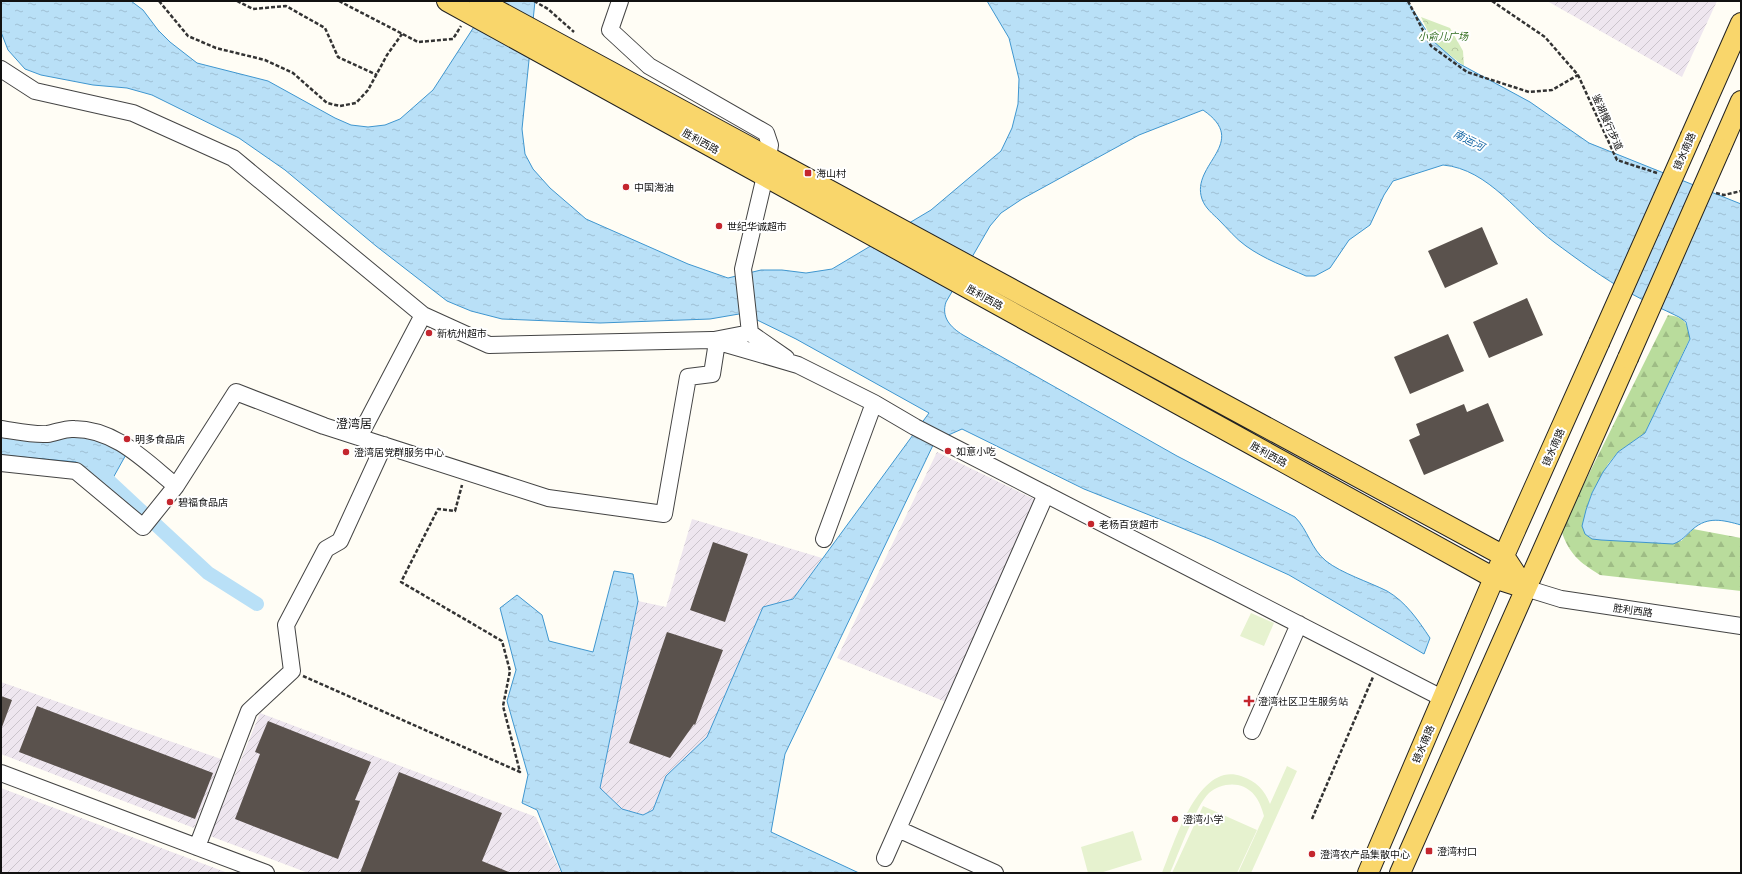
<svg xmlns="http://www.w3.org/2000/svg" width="1742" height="874" viewBox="0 0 1742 874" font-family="'Source Serif 4','Noto Sans SC',serif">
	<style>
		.industrial { fill: url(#industrial-furrows) }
		.forest { fill: url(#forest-firs) }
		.park { fill: url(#park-crowns) }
		.pitch { fill: #e6f2cf }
		.water { fill: url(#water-ripples); stroke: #3f96cf }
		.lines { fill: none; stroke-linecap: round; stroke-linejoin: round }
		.canal { stroke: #b9e0f7; stroke-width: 14 }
		.building { fill: #5a524d }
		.minor-casing { stroke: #444; stroke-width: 18 }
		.major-casing { stroke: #222; stroke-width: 22 }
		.path { stroke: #333; stroke-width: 2.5; stroke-dasharray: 4 2; stroke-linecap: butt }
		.minor { stroke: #fff; stroke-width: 16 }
		.major { stroke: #f9d66b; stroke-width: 20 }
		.major-bridge-casing { stroke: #222; stroke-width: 22; stroke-linecap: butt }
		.major-bridge { stroke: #f9d66b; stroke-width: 20 }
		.poi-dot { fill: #c4262e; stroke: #fff; stroke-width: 1.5 }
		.labels { text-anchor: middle; stroke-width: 4; stroke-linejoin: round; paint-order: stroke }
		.park-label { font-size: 10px; font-style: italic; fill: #2f6b1f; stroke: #fff }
		.street-label { font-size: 10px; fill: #111; stroke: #fff }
		.poi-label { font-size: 10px; fill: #111; stroke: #fff; text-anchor: start }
		.water-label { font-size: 11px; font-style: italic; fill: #1768a6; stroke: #fff }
		.quarter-label { font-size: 12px; fill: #111; stroke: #fff }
	</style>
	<defs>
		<pattern id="industrial-furrows" width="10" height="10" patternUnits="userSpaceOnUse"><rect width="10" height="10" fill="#eee6ef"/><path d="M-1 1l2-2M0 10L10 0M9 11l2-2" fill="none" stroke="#cbc4cc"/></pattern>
		<pattern id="forest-firs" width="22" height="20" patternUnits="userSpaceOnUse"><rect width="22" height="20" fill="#b9dc9c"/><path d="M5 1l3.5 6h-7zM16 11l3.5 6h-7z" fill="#9ebc85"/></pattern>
		<pattern id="park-crowns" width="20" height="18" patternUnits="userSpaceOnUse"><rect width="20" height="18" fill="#d5ebbd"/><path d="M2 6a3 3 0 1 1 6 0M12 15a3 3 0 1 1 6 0" fill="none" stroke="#b6c8a1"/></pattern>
		<pattern id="water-ripples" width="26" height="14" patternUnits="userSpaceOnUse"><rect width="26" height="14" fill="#b9e0f7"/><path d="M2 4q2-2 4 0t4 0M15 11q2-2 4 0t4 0" fill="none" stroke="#9ebfd3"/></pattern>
	</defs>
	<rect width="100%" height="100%" fill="#fffdf5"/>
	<!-- industrial -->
	<path class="industrial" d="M1547,1h170l-35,76z
		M937,452l101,49 -92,201 -109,-44z
		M692,519l130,39 -29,41 -30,8 -56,130 -41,39 -13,34 -10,5 -21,-6 -22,-21 38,-187 28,6z
		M1,682l220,77 -27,69 -193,-74z
		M260,713l276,104 25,56h-253l-98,-37z
		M1,788l227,85h-227z"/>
	<!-- forest -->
	<path class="forest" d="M1668,315c16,2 20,8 22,23l-45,95 -27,19 -10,12 -16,29 -6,17 95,31 12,-12 48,9v53l-141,-16c-21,-13 -31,-21 -39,-45z"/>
	<!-- park -->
	<path class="park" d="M1421,17l29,11 13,23 1,15 -31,-24z"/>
	<!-- pitch -->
	<path class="pitch" d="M1251,613l23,10 -10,23 -24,-10z
		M1287,766l10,5 -46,102h-13l26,-57c-4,-15 -10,-27 -26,-31 -9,-2 -22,1 -29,8 -13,12 -31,62 -39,80h-8c12,-29 36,-112 79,-97 16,6 23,13 29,28z
		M1203,806l54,24 -20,43h-65z
		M1133,831l9,29 -42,13h-12l-7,-26z"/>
	<!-- water -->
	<path class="water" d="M1,1h130l12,9 15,20 12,12 27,21 71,18 67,37 16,7 17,2 17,-2 15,-6 33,-29 48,-74 4,-15h50l-13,128 3,25 8,15 17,19 36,31 102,45 40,14 33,-8h21l24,3 26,-4 99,-59 70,-59 11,-23 6,-24 1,-25 -10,-41 -22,-37h420l26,40 25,22 72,39 59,41 152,61v321c-18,-5 -33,-9 -48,4 -7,6 -11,12 -20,15l-72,-4 -9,-1 -7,-5 -3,-8 4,-16 6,-17 11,-21 15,-20 27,-19 45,-94 -4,-17 -7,-5c-16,-8 -33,-15 -49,-24 -26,-14 -53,-34 -76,-51 -35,-26 -65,-73 -111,-77l-50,16 -9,14 -14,30 -21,15 -19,28 -15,8h-9c-20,-9 -42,-17 -60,-30 -10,-7 -18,-17 -27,-26 -6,-6 -14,-12 -17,-21 -12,-35 49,-56 1,-89l-64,25 -117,64 -21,14 -11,13 -44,76c-5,15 4,25 17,33l214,121 118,61c13,13 16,32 31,44 15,12 43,21 61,30 19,11 31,29 43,47l-6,16 -135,-79 -77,-35 -128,-51 -122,-60 -27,12 -150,313 -14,78 88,41h-297l-25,-63 -15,-7 6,-28 -21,-74 9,-31 -16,-62 17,-13 25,20 7,26 44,11 21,-81 19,3 5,27 -38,187 22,21 21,6 10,-5 13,-34 41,-39 56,-130 30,-8 136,-186 -133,-74 -45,-22 -12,-3 -29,5 -110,4 -98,-4 -31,-8 -24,-10 -71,-55 -91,-76 -46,-32 -87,-43 -25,-7 -34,-3 -52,-10 -16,-6 -17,-19 -7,-18z
		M1,434l74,1 24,2 29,14 -20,36 -32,-25 -75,-7z"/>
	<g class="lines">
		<!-- canal -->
		<path class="canal" d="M99,469l11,13 98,91 49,31"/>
	</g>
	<!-- building -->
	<path class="building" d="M1482,227l16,37 -53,24 -17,-37z
		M1527,298l16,37 -54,23 -16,-36z
		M1448,334l16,37 -54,23 -16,-37z
		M1488,403l16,38 -80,34 -15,-35 11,-5 -4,-11 48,-20 3,8z
		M713,542l35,12 -23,68 -35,-12z
		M667,632l56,18 -28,75 -1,-1 -24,34 -41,-15z
		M1,696l11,4 -10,27h-1z
		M37,706l176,67 -18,46 -176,-67z
		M268,721l103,41 -16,38 5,1 -22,58 -103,-40 25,-65 -5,-2z
		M399,772l103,41 -20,48 29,12h-151z"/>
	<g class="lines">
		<defs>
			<path id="minor" d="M620,1l-10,29 39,36 117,67 4,12 -5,31 -22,93 7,64
				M1,69l34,22 98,22 100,45 190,157 66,30 223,-5 86,25 76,38 41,24 527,271
				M714,340l36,-7 36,25
				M1,429c14,2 32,6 46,5 9,-1 18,-6 27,-5 42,0 72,33 102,57l60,-94 88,34 224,72 116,16 24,-137 24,-3 5,-32
				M359,437l64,-122
				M1,463l75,8 67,56 33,-41
				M824,539l50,-136
				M1525,588l36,11 180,27
				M1252,731l47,-107
				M1,773l265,100
				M898,829l97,44
				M197,847l52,-136 43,-40 -6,-46 40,-76 14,-8 44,-96
				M885,858l161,-364"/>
			<path id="major" d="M447,1l1047,577 31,10
				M480,1l1024,555 21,32
				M1691,136l50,-113
				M1720,149l21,-48
				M1368,873l126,-295 105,-235
				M1400,873l228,-515"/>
		</defs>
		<!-- minor casing -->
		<use href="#minor" class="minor-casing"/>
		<!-- major casing -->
		<use href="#major" class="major-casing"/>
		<!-- path -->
		<path class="path" d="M159,1l29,35 28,12 49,12 28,13 34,30 13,3 16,-3 12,-13 19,-35 15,-21
			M237,1l16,8 33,-3 39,22 13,29 39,18
			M339,1l79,41 35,-3 8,-13
			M534,1l14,8 26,23
			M1408,1l23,45 36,26 62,20 23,-2 26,-15
			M1492,1l53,36 33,38 39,85 40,13
			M1716,193l8,2 17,-4
			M303,676l217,96 -17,-66 7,-35 -8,-30 -101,-59 37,-73 17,2 7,-26
			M1312,819l61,-142"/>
		<!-- minor -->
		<use href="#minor" class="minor"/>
		<!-- major -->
		<use href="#major" class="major"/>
		<defs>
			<path id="major-bridge" d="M1599,343l92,-207
				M1628,358l92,-209"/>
		</defs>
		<!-- major-bridge casing -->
		<use href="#major-bridge" class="major-bridge-casing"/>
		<!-- major-bridge -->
		<use href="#major-bridge" class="major-bridge"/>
	</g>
	<!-- markers -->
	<g class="poi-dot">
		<rect x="804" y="169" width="8" height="8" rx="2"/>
		<circle cx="626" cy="187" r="4"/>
		<circle cx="719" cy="226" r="4"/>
		<circle cx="429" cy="333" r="4"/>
		<circle cx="127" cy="439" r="4"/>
		<circle cx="948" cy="451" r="4"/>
		<circle cx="346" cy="452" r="4"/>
		<circle cx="170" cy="502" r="4"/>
		<circle cx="1091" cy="524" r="4"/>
		<path d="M1247 695h4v4h4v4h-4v4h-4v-4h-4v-4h4z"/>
		<circle cx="1175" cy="819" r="4"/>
		<rect x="1425" y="847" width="8" height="8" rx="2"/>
		<circle cx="1312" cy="854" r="4"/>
	</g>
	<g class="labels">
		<!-- park labels -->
		<g class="park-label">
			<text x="1443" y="40">小俞儿广场</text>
		</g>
		<!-- street labels -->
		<g class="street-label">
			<text transform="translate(1608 122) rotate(66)" y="4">鉴湖慢行步道</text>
			<text transform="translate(701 141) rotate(29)" y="4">胜利西路</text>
			<text transform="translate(1684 151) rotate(-66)" y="4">镜水南路</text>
			<text transform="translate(985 297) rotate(29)" y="4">胜利西路</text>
			<text transform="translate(1553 447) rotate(-66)" y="4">镜水南路</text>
			<text transform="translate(1269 454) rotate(29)" y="4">胜利西路</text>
			<text transform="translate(1633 610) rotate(8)" y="4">胜利西路</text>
			<text transform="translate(1423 744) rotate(-67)" y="4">镜水南路</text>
		</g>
		<!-- poi labels -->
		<g class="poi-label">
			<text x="816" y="177">海山村</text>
			<text x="634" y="191">中国海油</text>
			<text x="727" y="230">世纪华诚超市</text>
			<text x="437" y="337">新杭州超市</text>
			<text x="135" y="443">明多食品店</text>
			<text x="956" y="455">如意小吃</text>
			<text x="354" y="456">澄湾居党群服务中心</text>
			<text x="178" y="506">碧福食品店</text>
			<text x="1099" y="528">老杨百货超市</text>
			<text x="1258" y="705">澄湾社区卫生服务站</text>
			<text x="1183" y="823">澄湾小学</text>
			<text x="1437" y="855">澄湾村口</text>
			<text x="1320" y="858">澄湾农产品集散中心</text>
		</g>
		<!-- water labels -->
		<g class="water-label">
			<text transform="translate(1469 140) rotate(27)" y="4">南运河</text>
		</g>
		<!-- quarter labels -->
		<g class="quarter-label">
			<text x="354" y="428">澄湾居</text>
		</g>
	</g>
	<!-- border -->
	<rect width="1742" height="874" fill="none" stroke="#111111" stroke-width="4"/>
</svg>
